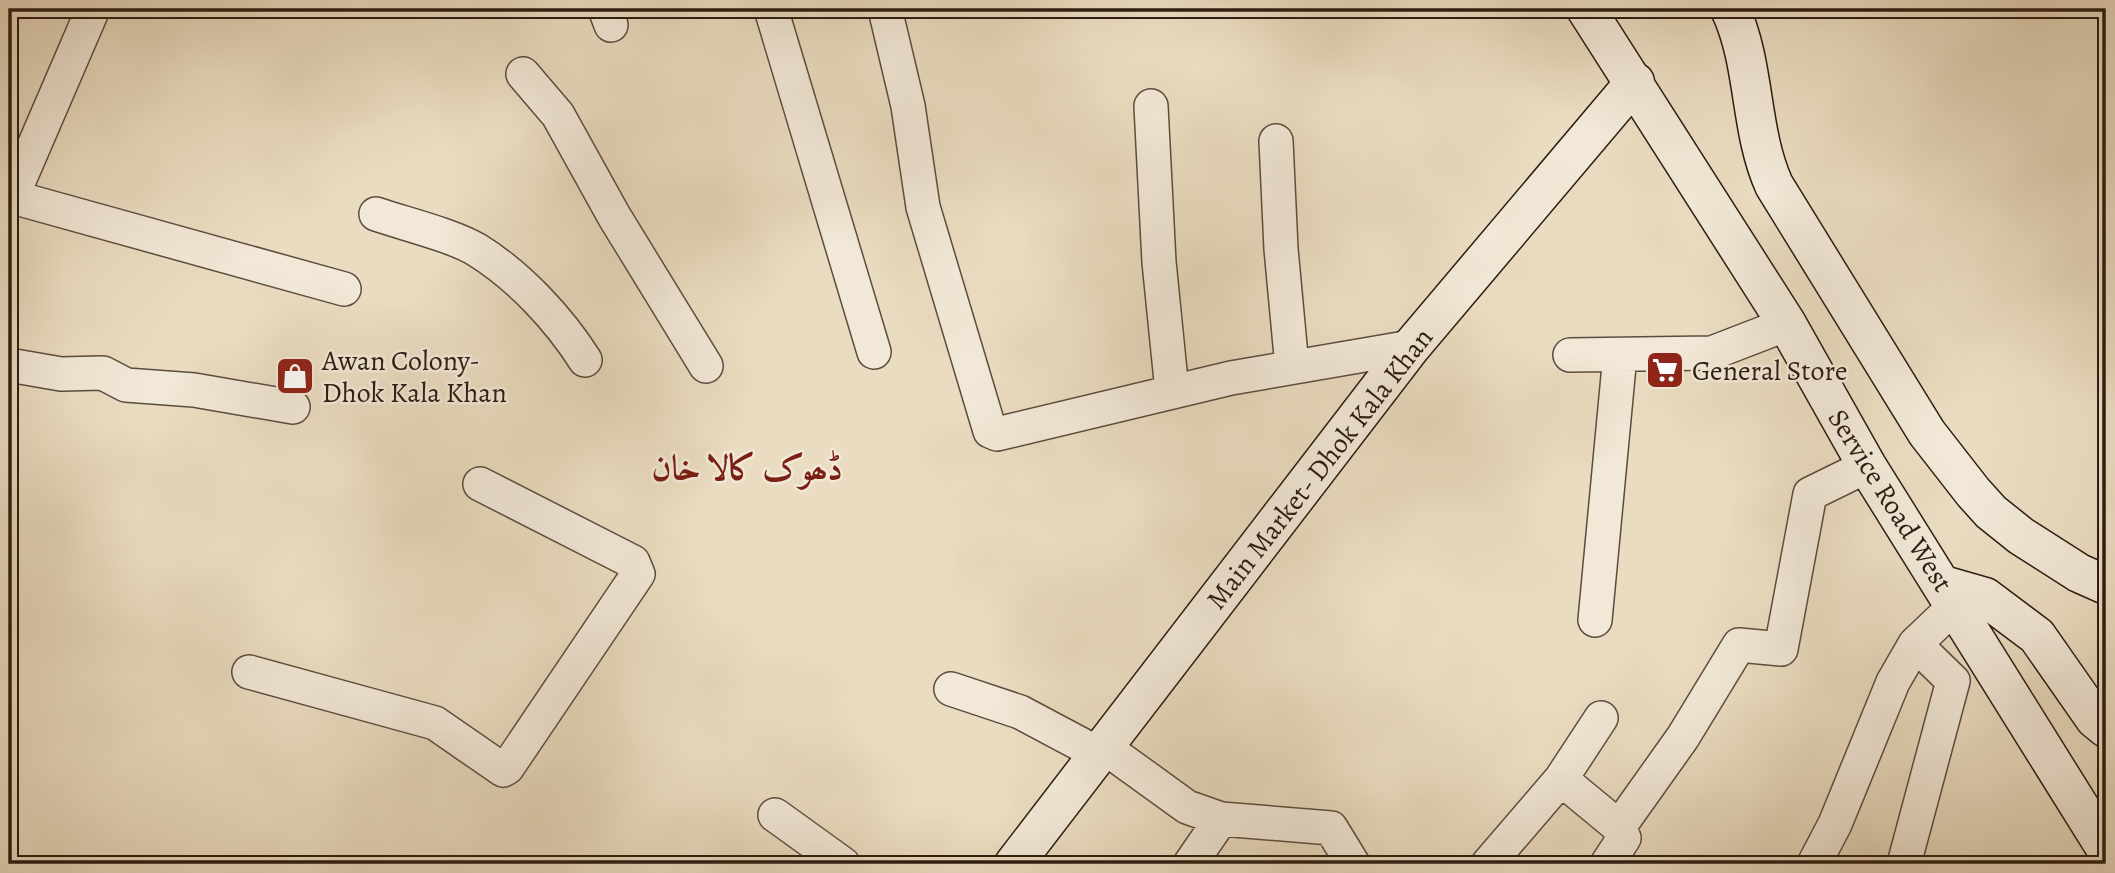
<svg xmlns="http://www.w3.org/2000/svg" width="2115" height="873" viewBox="0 0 2115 873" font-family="Alegreya,Amiri,serif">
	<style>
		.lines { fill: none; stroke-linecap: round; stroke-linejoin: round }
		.street-casing { stroke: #5c4c3e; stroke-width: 36 }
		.secondary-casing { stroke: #2c1c12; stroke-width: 41 }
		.street { stroke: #f1e8d7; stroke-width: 33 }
		.secondary { stroke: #f1e8d7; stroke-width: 38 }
		.labels { text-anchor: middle; stroke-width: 5; stroke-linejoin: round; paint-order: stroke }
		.poi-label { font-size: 28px; fill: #2c1c12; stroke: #f1e8d7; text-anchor: start }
		.street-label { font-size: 28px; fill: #2c1c12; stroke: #f1e8d7 }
		.district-label { font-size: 35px; font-weight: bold; fill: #7a1f14; stroke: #f1e8d7 }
	</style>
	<rect width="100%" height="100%" fill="#eadcc1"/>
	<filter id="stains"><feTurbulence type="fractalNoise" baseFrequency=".00286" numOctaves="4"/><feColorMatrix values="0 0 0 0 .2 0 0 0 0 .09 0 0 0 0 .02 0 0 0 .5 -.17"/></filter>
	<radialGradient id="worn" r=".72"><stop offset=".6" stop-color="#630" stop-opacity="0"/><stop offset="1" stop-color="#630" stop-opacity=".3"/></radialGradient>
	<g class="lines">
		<defs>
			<path id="street" d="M605,9l6,16
				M771,9l103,343
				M885,9l23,97 15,101 67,224 7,3 234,-56 180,-31
				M523,74l35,41 56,101 92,150
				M1151,106l8,156 13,129
				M1276,141l5,108 11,118
				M9,196l335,93
				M12,197l81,-188
				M376,214c29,10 76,21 101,36 42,26 82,69 108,110
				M1570,355l142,-2 75,-29
				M9,365l52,9 42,-1 23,12 68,5 99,17
				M1595,620l25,-265
				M249,672l186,51 68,47 4,-2 131,-194 -5,-12 -153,-78
				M951,689l69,23 79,42
				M1104,747l83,60 34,12 110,9 22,36
				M1561,779l58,48
				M775,815l68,49
				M1190,864l31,-45
				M1488,864l73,-85 40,-61
				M1607,864l17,-26 -5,-11 64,-90 56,-92 42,4 29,-155 57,-28
				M1814,864l21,-40 58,-142 22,-38 41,-39
				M1904,864l49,-183 -38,-37"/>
			<path id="secondary" d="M1586,9l201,315 80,142 239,383
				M1730,9c26,56 19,120 44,176l153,248 46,59 18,20 30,24 58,37 27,12
				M1943,585l42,12 52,39 58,83 11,9
				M1014,864l397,-517 224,-265"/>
		</defs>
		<!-- street casing -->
		<use href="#street" class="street-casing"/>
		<!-- secondary casing -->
		<use href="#secondary" class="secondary-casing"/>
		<!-- street -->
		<use href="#street" class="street"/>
		<!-- secondary -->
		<use href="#secondary" class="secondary"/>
	</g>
	<!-- icons -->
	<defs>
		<symbol id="supermarket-square" viewBox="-11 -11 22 22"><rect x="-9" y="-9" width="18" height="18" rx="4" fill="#8f2418" stroke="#f1e8d7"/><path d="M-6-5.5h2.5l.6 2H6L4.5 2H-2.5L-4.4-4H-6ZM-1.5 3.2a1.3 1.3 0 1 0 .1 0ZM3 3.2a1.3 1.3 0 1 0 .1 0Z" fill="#fff"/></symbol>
		<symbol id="shop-square" viewBox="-11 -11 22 22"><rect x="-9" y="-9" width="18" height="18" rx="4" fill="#8f2418" stroke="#f1e8d7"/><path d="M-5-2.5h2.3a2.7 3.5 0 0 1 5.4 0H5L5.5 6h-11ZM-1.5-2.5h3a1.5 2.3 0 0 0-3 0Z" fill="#fff"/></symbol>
	</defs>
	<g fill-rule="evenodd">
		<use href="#supermarket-square" x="1643" y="348" width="44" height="44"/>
		<use href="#shop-square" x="273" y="354" width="44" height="44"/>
	</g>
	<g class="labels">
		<!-- poi labels -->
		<g class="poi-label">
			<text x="322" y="370">Awan Colony-<tspan x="322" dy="32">Dhok Kala Khan</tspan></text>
			<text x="1692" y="380">General Store</text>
		</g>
		<!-- street labels -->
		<g class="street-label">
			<text transform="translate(1319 468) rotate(-52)" y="10">Main Market- Dhok Kala Khan</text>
			<text transform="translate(1891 500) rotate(58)" y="10">Service Road West</text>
		</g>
		<!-- district labels -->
		<g class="district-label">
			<text x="747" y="479">ڈھوک کالا خان</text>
		</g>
	</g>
	<!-- margin -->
	<rect width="2115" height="873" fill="none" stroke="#eadcc1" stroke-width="35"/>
	<rect x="10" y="10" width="2094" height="852" fill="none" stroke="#2c1c12" stroke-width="3.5"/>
	<rect x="18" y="18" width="2080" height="838" fill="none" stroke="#2c1c12" stroke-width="2"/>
	<rect width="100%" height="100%" filter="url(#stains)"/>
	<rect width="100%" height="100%" fill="url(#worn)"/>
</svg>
